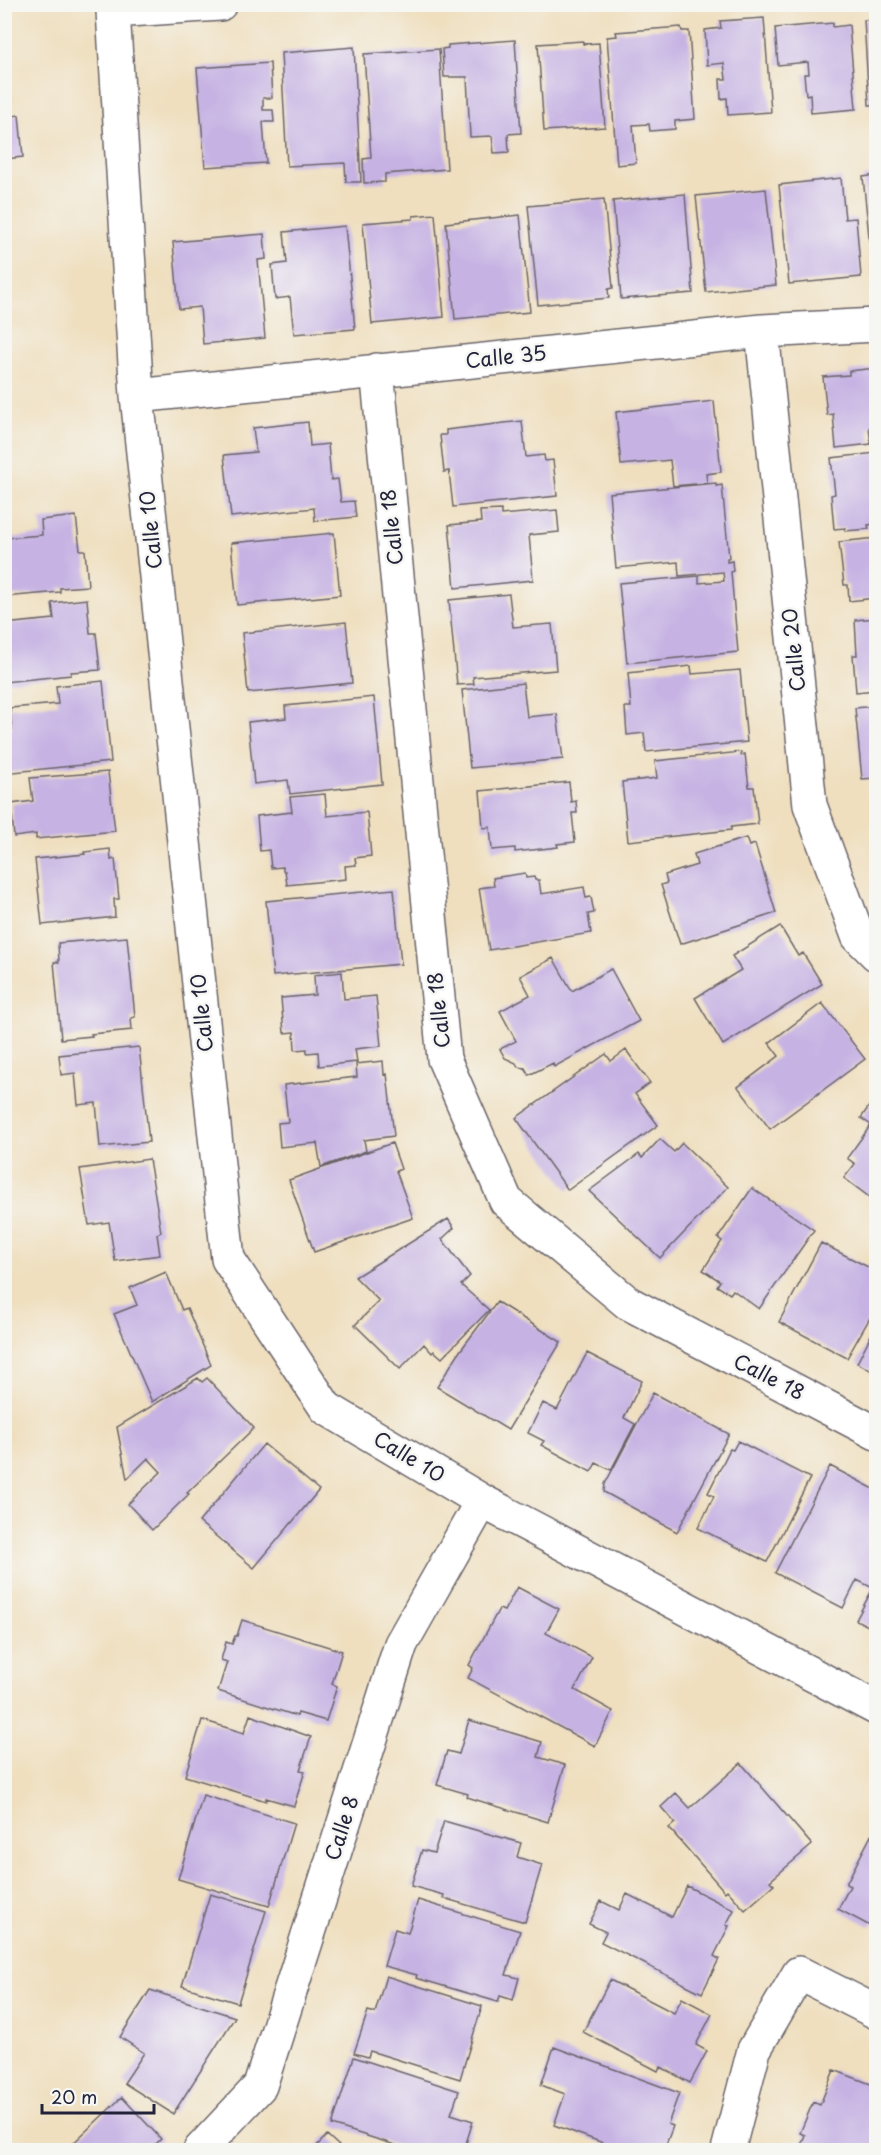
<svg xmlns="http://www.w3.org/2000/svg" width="881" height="2155" viewBox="0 0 881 2155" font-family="'Playpen Sans',sans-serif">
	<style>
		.building { fill: #c6b2e3 }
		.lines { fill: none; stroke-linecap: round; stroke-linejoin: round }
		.minor-casing { stroke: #6a6469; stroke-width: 36 }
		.minor { stroke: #fff; stroke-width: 33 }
		.labels { text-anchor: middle; stroke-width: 5; stroke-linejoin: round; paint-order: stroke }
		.street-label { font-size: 20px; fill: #22223b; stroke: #f6f6f2 }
	</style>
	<rect width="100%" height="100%" fill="#f6f6f2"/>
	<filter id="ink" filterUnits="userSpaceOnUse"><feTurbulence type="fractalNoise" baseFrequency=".0167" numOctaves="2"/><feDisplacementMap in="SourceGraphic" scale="12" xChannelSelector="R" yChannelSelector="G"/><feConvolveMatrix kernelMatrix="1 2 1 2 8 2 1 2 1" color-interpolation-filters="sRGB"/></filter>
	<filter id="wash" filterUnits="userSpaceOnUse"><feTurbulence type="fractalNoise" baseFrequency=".008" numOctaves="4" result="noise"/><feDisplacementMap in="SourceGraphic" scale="24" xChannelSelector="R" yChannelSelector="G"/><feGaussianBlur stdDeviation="1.35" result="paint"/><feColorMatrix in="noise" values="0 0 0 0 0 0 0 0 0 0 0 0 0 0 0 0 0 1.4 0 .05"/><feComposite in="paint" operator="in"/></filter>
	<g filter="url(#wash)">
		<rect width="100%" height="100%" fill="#efdfbf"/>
		<g id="blocks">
			<!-- building -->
			<path class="building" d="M764,18l7,94 -43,3 -1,-17 -6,1 -1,-20h6l-2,-16 -17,2 -2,-35 16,-2 -1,-7z
				M876,19v86h-7l-5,-85z
				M833,23v4l16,-2 7,84 -45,4 -1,-19 -4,1 -2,-21h5l-1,-12 -30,3 -3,-37z
				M681,27l1,4h7l6,88 -20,2v8l-25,2 -1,-7 -16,1 3,38 -19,2 -10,-128 10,-1 -1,-4z
				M515,40l6,93 -13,1 1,18 -15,1 -2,-17 -22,1 -3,-60h-23l-2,-28 6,-1v-3z
				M583,41v3l16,-1 6,84 -61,4 -6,-87z
				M354,47l7,135h-15l-1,-19 -58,3 -6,-113z
				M439,49l8,120 -62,5v8l-21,1 -1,-24 8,-1 -7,-104z
				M270,63l2,35h-9v12h10l1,12h-11l3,41 -61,4 -8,-99z
				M19,115l4,42 -18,2v-42z
				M4,159h2l5,53h-7z
				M876,175v100l-3,1 -10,-99z
				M841,178l4,41 11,-1 5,59 -72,7 -10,-99z
				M766,189l10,96 -70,7 -10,-96z
				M685,194l8,99 -72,6 -8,-98z
				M604,199l9,89 -5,1 1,9 -71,7 -10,-99z
				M435,214l9,103 -72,7 -9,-101 50,-4v-3z
				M520,215l10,97 -75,7 -9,-96z
				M345,226l10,103 -61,5 -4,-37 -15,2 -3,-34 15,-2 -3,-31z
				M264,234l2,25 -8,1 7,78 -62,6 -3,-37 -21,2 -6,-67z
				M876,368v60h-7l2,16 -35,4 -3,-34 -6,1 -4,-38 26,-2v-4z
				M714,401l7,71 -15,2 1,9 -34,3 -3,-26 -49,5 -5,-53z
				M522,421l4,36 18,-2 1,6 8,-1 4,36 -104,11 -4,-36 -5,1 -4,-37h6v-5z
				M308,422l2,24 18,-2 3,36 7,-1 3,23 13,-1 2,16 -41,4 -1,-13 -83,9 -7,-62 32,-3 -3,-24z
				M876,453v71l-8,1 1,4 -24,2v-3l-11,1 -3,-34 4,-1 -4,-36z
				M716,483v3l6,-1 7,73h-2v4l5,-1 1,10 -2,1 7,80 -111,11 -8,-80 80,-7v7l25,-2 -1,-9 -44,4 -1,-14 -62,6 -7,-75z
				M501,510v5l56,-5 2,22 -30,3 4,45 -78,8 -6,-63 32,-3 -1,-11z
				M76,516l4,34h5l3,36 -28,2v4l-56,5v-59l38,-3 -1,-15z
				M334,533l6,62 -103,10 -6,-62z
				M876,538v60l-27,3 -1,-16h-4l-5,-43z
				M509,594l4,33 39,-3 4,46 -83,7 1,7 -17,1 -8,-85z
				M87,599l3,34h6l4,37 -29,2v3l-67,7v-58l50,-5 -2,-16z
				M876,618v72l-20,2 -3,-37h4l-2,-35z
				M346,622l6,61 -104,10 -6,-60z
				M691,666l1,8 48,-4 7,72 -101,10 -2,-19 -17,2 -2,-28h6l-3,-34z
				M103,681l8,81 -107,11v-43l8,-1 -2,-21 48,-4 -2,-18z
				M523,683l4,34 30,-3 6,45 -93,9 -8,-78z
				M374,697l8,87 -92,10 -2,-14 -34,4 -6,-62 38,-4 -1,-12z
				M876,706v72l-14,1 -7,-71z
				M741,752v3l4,-1 4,33h5l4,37 -27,3v3l-103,11 -6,-59 35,-4 -2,-17z
				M108,772l7,59 -79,8v-5l-22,3 -3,-33 22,-3 -3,-23z
				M569,782l2,20 5,-1 1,12h-5l3,29 -18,2 1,3 -43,5v-4l-23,2 -2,-23 -7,1 -3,-37z
				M325,794l2,22 40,-4 4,44 -16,2 1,7 -11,1 1,13 -59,6 -2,-14h-2v-4l-12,1 -2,-18 -9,1 -3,-35 35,-4 -2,-15z
				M746,838l3,8 6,-2 21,69 -96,31 -19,-59 6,-2 -2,-8 32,-10 -3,-11z
				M110,849l1,11 4,-1 4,40h-5l1,18 -73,8 -7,-66 50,-5 -1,-2z
				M525,873l1,5 8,-1 1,3h4l2,14 43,-7 2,11 5,-1 3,16 -6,1 3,19 -102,17 -10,-62 15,-2 -1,-8z
				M394,889l7,75 -128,12 -7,-75z
				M780,926l18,30 5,-3 19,31 -99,61 -28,-47 46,-28 -9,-14z
				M127,937l8,80 -4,1 1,12 -41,4 1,2 -31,3 -7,-77h5l-1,-19z
				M553,958l19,33 39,-22 28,52 -85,46 -1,-4 -24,12 -4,-7 -7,-1 -2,-4 -11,-5 -5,-9 16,-8 -16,-30 30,-16 -10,-19z
				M342,972l2,27 32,-3 5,50 -26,3 2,13 -38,4 -1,-14 -11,1v-4l-12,1 -1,-18 -10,1 -3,-35 34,-3 -1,-20z
				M822,1003l43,56 -95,70 -32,-42 41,-31 -10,-13z
				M139,1047l10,95 -49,5 -4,-44 -18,2 -3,-32 -14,2 -2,-20z
				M626,1050l24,33 -15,11 23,31 -90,65 -52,-72 90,-64 5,7z
				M383,1061l1,14 3,-1 7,62 -30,4 2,11 -45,16 -4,-24 -37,4 -2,-24 10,-1 -4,-37 73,-8 -1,-13z
				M876,1096v106l-32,-24 11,-14 -8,-6 24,-33 -10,-7z
				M660,1139l14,13 8,-9 46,44 -68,71 -71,-67 50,-37 3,4z
				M392,1143l9,26 -5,2 17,47 -99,34 -25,-72z
				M149,1159l12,73 -4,2 3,21 -45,6 -6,-39 -20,3 -9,-56z
				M752,1188l62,42 -55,79 -26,-19 -3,4 -13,-8 3,-5 -17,-11 19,-29 -4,-3z
				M448,1219l6,9 -12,11 28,37 -9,9 28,25 -47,48 -8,-7 -2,2 -8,-9 -24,25 -45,-44 24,-24 -24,-24z
				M821,1243l55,28v36l-29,51 -68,-36z
				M166,1272l16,38 5,-2 24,57 -59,37 -38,-88 23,-9 -7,-17z
				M497,1302l64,40 -53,88 -71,-43 23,-36z
				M876,1325v48l-19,-10z
				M587,1353l55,28 -18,37 11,6 -24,46 -15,-7 -5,9 -50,-27 3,-4 -16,-8 15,-30 14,7z
				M198,1378l4,4 5,-4 47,50 -67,65 2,1 -37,36 -24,-26 33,-32 -13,-14 -21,21 -10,-52z
				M653,1393l76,41 -52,98 -73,-40 1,-8z
				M738,1441l72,37 -43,84 -69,-34 16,-32 -6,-3 22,-44 3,1z
				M264,1444l55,46 -65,78 -55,-46z
				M830,1466l46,24v140l-20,-10 17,-32 -16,-8 -14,28 -68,-35z
				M517,1587l42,22 -13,24 46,24 -17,33 38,21 -18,35 -127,-68 5,-10 -4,-3 30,-56 5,2z
				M242,1620l100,31 -10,33 5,2 -11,35 -28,-8 -1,3 -79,-25 9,-29 -6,-2 5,-18 6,2 3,-8h2z
				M250,1715l61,22 -11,33 5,1 -11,35 -28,-8v3l-81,-25 17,-56 42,13z
				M469,1720l73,22 -4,15 27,8 -17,57 -81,-25 1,-3 -31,-9 10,-34 12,3z
				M741,1763l71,82 -42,36 4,4 -29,25 -18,-20 -2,2 -56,-64 6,-5 -14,-16 15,-14 14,15z
				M203,1795l91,28 -25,83 -91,-27z
				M444,1821l77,22 -4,14 25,8 -17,57 -82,-24 1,-3 -33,-9 11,-36 12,3z
				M876,1826v97l-3,-2 -3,5 -32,-17 12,-23 -4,-2z
				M687,1886l47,24 -8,15 3,1 -15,30 5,3 -17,34 -101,-51 5,-10 -17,-8 12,-23 18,9 8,-16 45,23z
				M210,1894l56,17 -28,92 -56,-17z
				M418,1900l102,31 -14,44 13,3 -6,22 -13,-4 -2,6 -82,-24 1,-3 -33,-9 11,-37 13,4z
				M386,1976l96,30 -22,73 -90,-28 -2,6 -14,-4 14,-42 7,2z
				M610,1980l64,33 8,-15 30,16 -16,31 11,6 -17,32 -29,-16 -3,4 -75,-39z
				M150,1990l85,27 -62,97 -49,-31 20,-30 -24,-16z
				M554,2047l125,46 -11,31 5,2 -9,24h-42l-68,-25 11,-31 -24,-9z
				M354,2057l105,34 -8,23 22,7 -9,29h-53l-79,-25z
				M834,2070l42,16v64h-77l6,-15 -5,-2 13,-31 7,3z
				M122,2097l39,42 -11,11h-84z
				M327,2135l12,11 -4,4h-22z"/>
		</g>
	</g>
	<g filter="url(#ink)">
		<use href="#blocks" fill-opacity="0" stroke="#6a6469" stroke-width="1.5"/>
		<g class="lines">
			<defs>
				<path id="minor" d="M220,4l-107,7 24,385 91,863 98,149 156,93 394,207
					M762,331l48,474 48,131 18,18
					M377,370l67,689 62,142 122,102 248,130
					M137,396l625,-65 114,-6
					M200,2150l60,-64 141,-442 81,-143
					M728,2150l26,-100 45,-77 77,39"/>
			</defs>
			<!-- minor casing -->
			<use href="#minor" class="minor-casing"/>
			<!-- minor -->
			<use href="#minor" class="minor"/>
		</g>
	</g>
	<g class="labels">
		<!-- street labels -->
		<g class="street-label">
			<text transform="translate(506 357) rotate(-6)" y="7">Calle 35</text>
			<text transform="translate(392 527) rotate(-96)" y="7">Calle 18</text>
			<text transform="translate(151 530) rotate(-96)" y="7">Calle 10</text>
			<text transform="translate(794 650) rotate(-96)" y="7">Calle 20</text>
			<text transform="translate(439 1010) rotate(-96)" y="7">Calle 18</text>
			<text transform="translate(202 1013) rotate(-96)" y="7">Calle 10</text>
			<text transform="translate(769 1377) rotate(27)" y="7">Calle 18</text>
			<text transform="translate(409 1457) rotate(31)" y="7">Calle 10</text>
			<text transform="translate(342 1828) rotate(-72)" y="7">Calle 8</text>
		</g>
	</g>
	<!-- margin -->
	<rect width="881" height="2155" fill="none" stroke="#f6f6f2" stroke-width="24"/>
	<!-- scale -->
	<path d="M42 2104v9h112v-9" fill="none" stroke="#22223b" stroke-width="3"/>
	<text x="51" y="2104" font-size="18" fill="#22223b" stroke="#f6f6f2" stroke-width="4.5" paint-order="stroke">20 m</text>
</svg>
